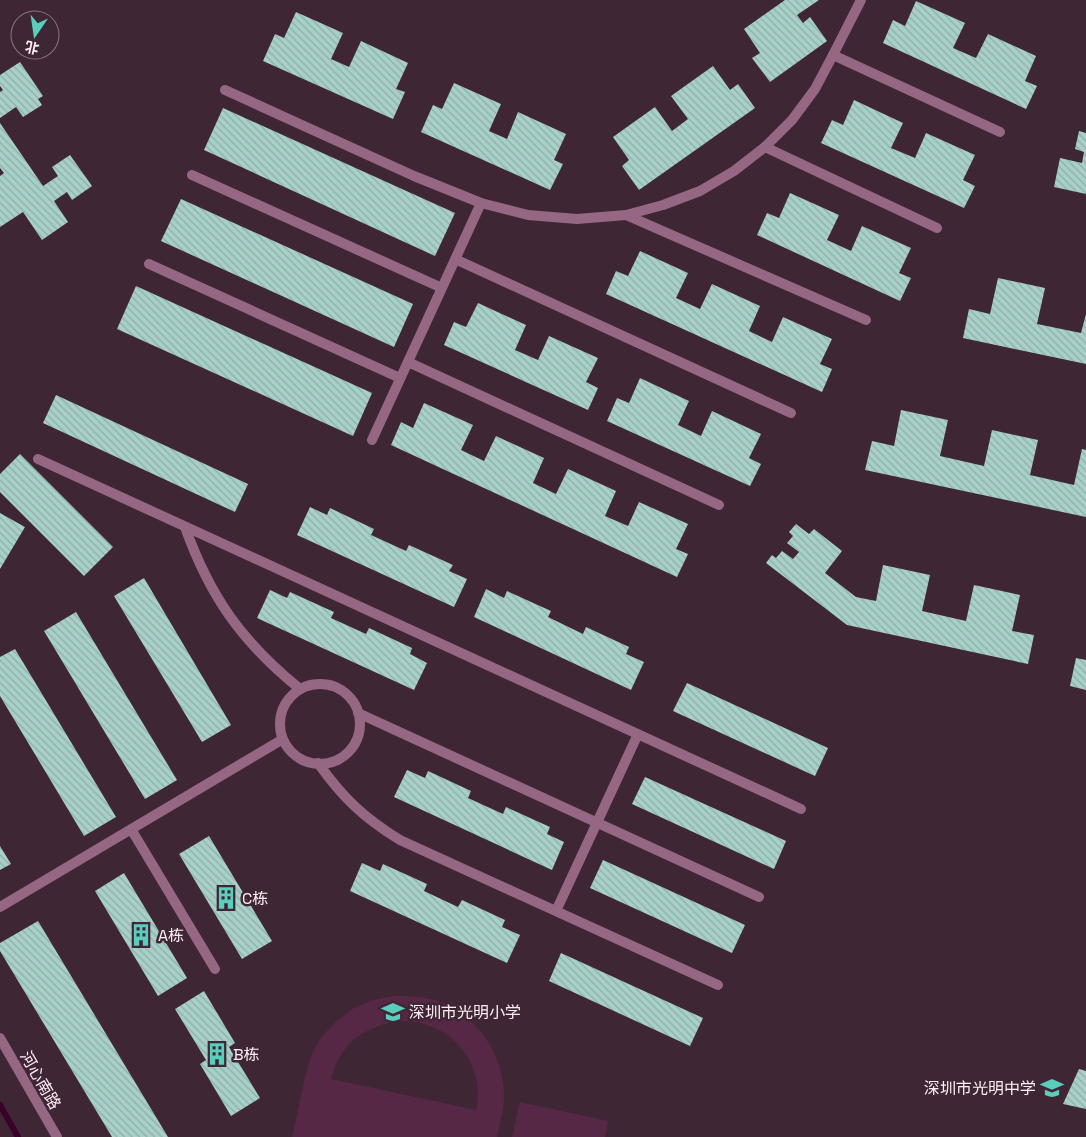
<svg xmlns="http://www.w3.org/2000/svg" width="1086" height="1137" viewBox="0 0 1086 1137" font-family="'Space Grotesk','Noto Sans SC',sans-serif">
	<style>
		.pitch { fill: #562845; fill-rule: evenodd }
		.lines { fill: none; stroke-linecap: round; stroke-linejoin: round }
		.stream { stroke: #380228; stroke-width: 6 }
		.building { fill: url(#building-back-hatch) }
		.service { stroke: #956782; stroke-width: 10 }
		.minor { stroke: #956782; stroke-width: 10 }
		.labels { text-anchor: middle; stroke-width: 5; stroke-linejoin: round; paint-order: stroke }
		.poi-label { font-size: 16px; fill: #feedf6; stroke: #3f2635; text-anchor: start }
		.street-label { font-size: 16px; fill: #feedf6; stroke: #3f2635 }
	</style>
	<defs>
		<pattern id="building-back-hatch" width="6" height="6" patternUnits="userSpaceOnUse" patternTransform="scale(1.25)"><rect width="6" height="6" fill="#a7d0c8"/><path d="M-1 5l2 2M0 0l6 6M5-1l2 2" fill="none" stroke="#90aea8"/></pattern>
	</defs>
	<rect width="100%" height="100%" fill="#3f2635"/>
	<!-- pitch -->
	<path class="pitch" d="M393,996c14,0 28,0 42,4 40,13 69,53 69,96 0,13 -4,27 -7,41h-205l14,-64 6,-19 10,-18 15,-15 17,-13 19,-8zM396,1021c10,0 21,0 31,4 30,9 51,38 51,70 0,5 -1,10 -2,15l-145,-31c9,-35 30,-50 65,-58z
		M520,1102l88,19 -3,16h-93z"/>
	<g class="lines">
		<!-- stream -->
		<path class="stream" d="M0,1105l18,32"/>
	</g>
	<!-- building -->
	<path class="building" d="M785,0h34l-22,15 6,8 7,-6 17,24 -57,41 -18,-24 8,-5 -16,-24z
		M916,1l49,22 -12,25 23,10 12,-24 48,22 -11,25 12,5 -11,23 -143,-66 10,-23 12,6z
		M296,12l47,21 -12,26 18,8 12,-26 47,22 -12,26 9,3 -12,27 -130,-58 12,-27 9,4z
		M20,62l23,34 -5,3 4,6 -19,12 -7,-10 -16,11v-26l3,-2 -3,-4v-11z
		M713,66l17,24 8,-6 17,24 -116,82 -17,-24 7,-6 -16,-23 42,-30 17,24 16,-12 -17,-23z
		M454,83l47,21 -12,27 18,8 11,-27 48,22 -12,26 9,4 -13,26 -129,-58 12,-27 9,4z
		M854,100l49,23 -12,25 24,10 11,-25 49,22 -12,25 12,6 -11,22 -143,-65 11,-23 11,5z
		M223,108l232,105 -20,43 -231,-106z
		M0,123l43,63 15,-10 -6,-9 18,-12 22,31 -20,14 -5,-8 -13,9 14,21 -26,18 -19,-28 -23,15v-51l4,-3 -4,-5z
		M1079,131l7,2v61l-32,-7 6,-29 22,5 2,-11 -9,-3z
		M790,193l49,22 -12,25 24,11 11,-25 49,22 -12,25 12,5 -11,23 -143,-66 10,-22 12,5z
		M181,199l232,105 -19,43 -233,-106z
		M640,251l48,22 -12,25 24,11 12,-25 48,22 -11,25 23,11 11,-25 49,22 -12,25 12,5 -10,23 -216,-98 10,-23 12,5z
		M998,278l47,10 -8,36 44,9 5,-19v50l-123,-26 6,-29 21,5z
		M136,286l236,107 -19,43 -236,-107z
		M478,303l48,22 -11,25 23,10 11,-24 49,22 -12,24 12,6 -10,22 -144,-65 10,-23 12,5z
		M640,378l49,23 -11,24 23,11 11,-25 49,23 -12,24 12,6 -11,22 -143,-65 10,-23 12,5z
		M56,395l192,89 -13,28 -192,-89z
		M424,403l49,22 -12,25 23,11 12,-25 48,22 -11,25 23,11 12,-25 48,22 -11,25 23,10 11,-24 49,22 -12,25 12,5 -11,23 -286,-132 10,-23 12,6z
		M901,410l47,10 -8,36 44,10 8,-36 46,10 -8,35 44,10 8,-36 4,1v67l-221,-47 7,-29 22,5z
		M20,454l93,93 -29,29 -84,-84v-18z
		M310,507l17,8 3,-7 44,21 -3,6 35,16 3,-6 44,20 -4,6 18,8 -13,28 -157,-72z
		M0,513l25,14 -25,42z
		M796,524l13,10 5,-5 28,22 -17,22 31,24 20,4 7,-36 47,10 -8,36 44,10 8,-36 46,10 -8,36 22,4 -6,29 -181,-39 -81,-62 6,-8 4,3 6,-7 11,8 6,-7 -12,-9 6,-7 -4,-4z
		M144,578l87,147 -29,17 -88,-146z
		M486,589l18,9 3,-7 44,20 -3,6 35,17 3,-7 43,20 -3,7 18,8 -13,28 -157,-73z
		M270,590l17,8 3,-6 44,20 -3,6 35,16 3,-6 43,20 -2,6 17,9 -13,27 -157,-72z
		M76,612l101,168 -32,19 -101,-168z
		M15,649l101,168 -32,19 -84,-140v-39z
		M1076,658l10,2v30l-16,-4z
		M687,683l141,65 -13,28 -142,-65z
		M407,770l18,8 3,-7 43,20 -3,7 35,16 3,-7 44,20 -3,7 17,8 -12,28 -158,-73z
		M645,777l141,64 -12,28 -142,-65z
		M209,836l63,105 -30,18 -63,-105z
		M0,846l11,18 -11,6z
		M603,860l142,65 -13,28 -142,-65z
		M362,863l18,8 3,-7 44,20 -3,7 34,16 4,-7 43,20 -3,7 18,8 -13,28 -157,-72z
		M124,873l63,105 -29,18 -63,-105z
		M38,921l130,216h-56l-112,-186v-8z
		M561,953l142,65 -13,28 -141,-65z
		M204,991l31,52 -6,4 31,51 -29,18 -31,-52 6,-4 -31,-51z
		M1079,1069l7,2v38l-23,-5z"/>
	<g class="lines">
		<!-- service -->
		<path class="service" d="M833,55l167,77
			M765,147l172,81
			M192,175l250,113
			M626,215l240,105
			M455,259l336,154
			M149,264l251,114
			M408,362l311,143
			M372,440l109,-237
			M38,459l763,350
			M185,527c25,70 57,115 115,162
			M280 724a40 40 0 1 1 80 0a40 40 0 1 1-80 0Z
			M358,713l401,184
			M318,763c25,35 46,55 82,77l318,145
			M131,829l84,140
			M0,907l283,-168
			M556,911l82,-177"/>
		<!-- minor -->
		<path class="minor" d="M225,90l189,86 67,27 47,12 49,4 49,-4 37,-10 37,-14 34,-20 31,-24 27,-27 23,-31 18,-34 28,-55
			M0,1038l57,99"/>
	</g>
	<!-- icons -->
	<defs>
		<symbol id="building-bare" viewBox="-9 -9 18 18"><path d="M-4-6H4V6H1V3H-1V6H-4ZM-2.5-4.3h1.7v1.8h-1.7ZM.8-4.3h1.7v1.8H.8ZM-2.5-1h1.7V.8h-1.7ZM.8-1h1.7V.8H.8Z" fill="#5acebd" stroke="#3f2635" stroke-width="2.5" paint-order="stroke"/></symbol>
		<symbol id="school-bare" viewBox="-9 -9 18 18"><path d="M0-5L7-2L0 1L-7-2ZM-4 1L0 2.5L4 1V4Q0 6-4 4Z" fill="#5acebd" stroke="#3f2635" stroke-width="2.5" paint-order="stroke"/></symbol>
	</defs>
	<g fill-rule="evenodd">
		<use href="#building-bare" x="210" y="882" width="32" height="32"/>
		<use href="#building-bare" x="125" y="919" width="32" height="32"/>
		<use href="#school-bare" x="377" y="996" width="32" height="32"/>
		<use href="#building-bare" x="201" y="1038" width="32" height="32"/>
		<use href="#school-bare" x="1036" y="1072" width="32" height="32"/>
	</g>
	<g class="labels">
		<!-- poi labels -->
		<g class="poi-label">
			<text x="242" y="904">C栋</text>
			<text x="158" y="941">A栋</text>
			<text x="409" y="1018">深圳市光明小学</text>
			<text x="233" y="1060">B栋</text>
			<text x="1036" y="1094" text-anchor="end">深圳市光明中学</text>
		</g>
		<!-- street labels -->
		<g class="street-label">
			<text transform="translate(41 1080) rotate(60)" y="6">河心南路</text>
		</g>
	</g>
	<!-- north arrow -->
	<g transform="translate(35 35) rotate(193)"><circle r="24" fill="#3f2635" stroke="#8b7682"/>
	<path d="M0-4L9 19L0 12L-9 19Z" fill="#5acebd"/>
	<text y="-8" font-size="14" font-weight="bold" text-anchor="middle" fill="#feedf6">北</text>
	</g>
</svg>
